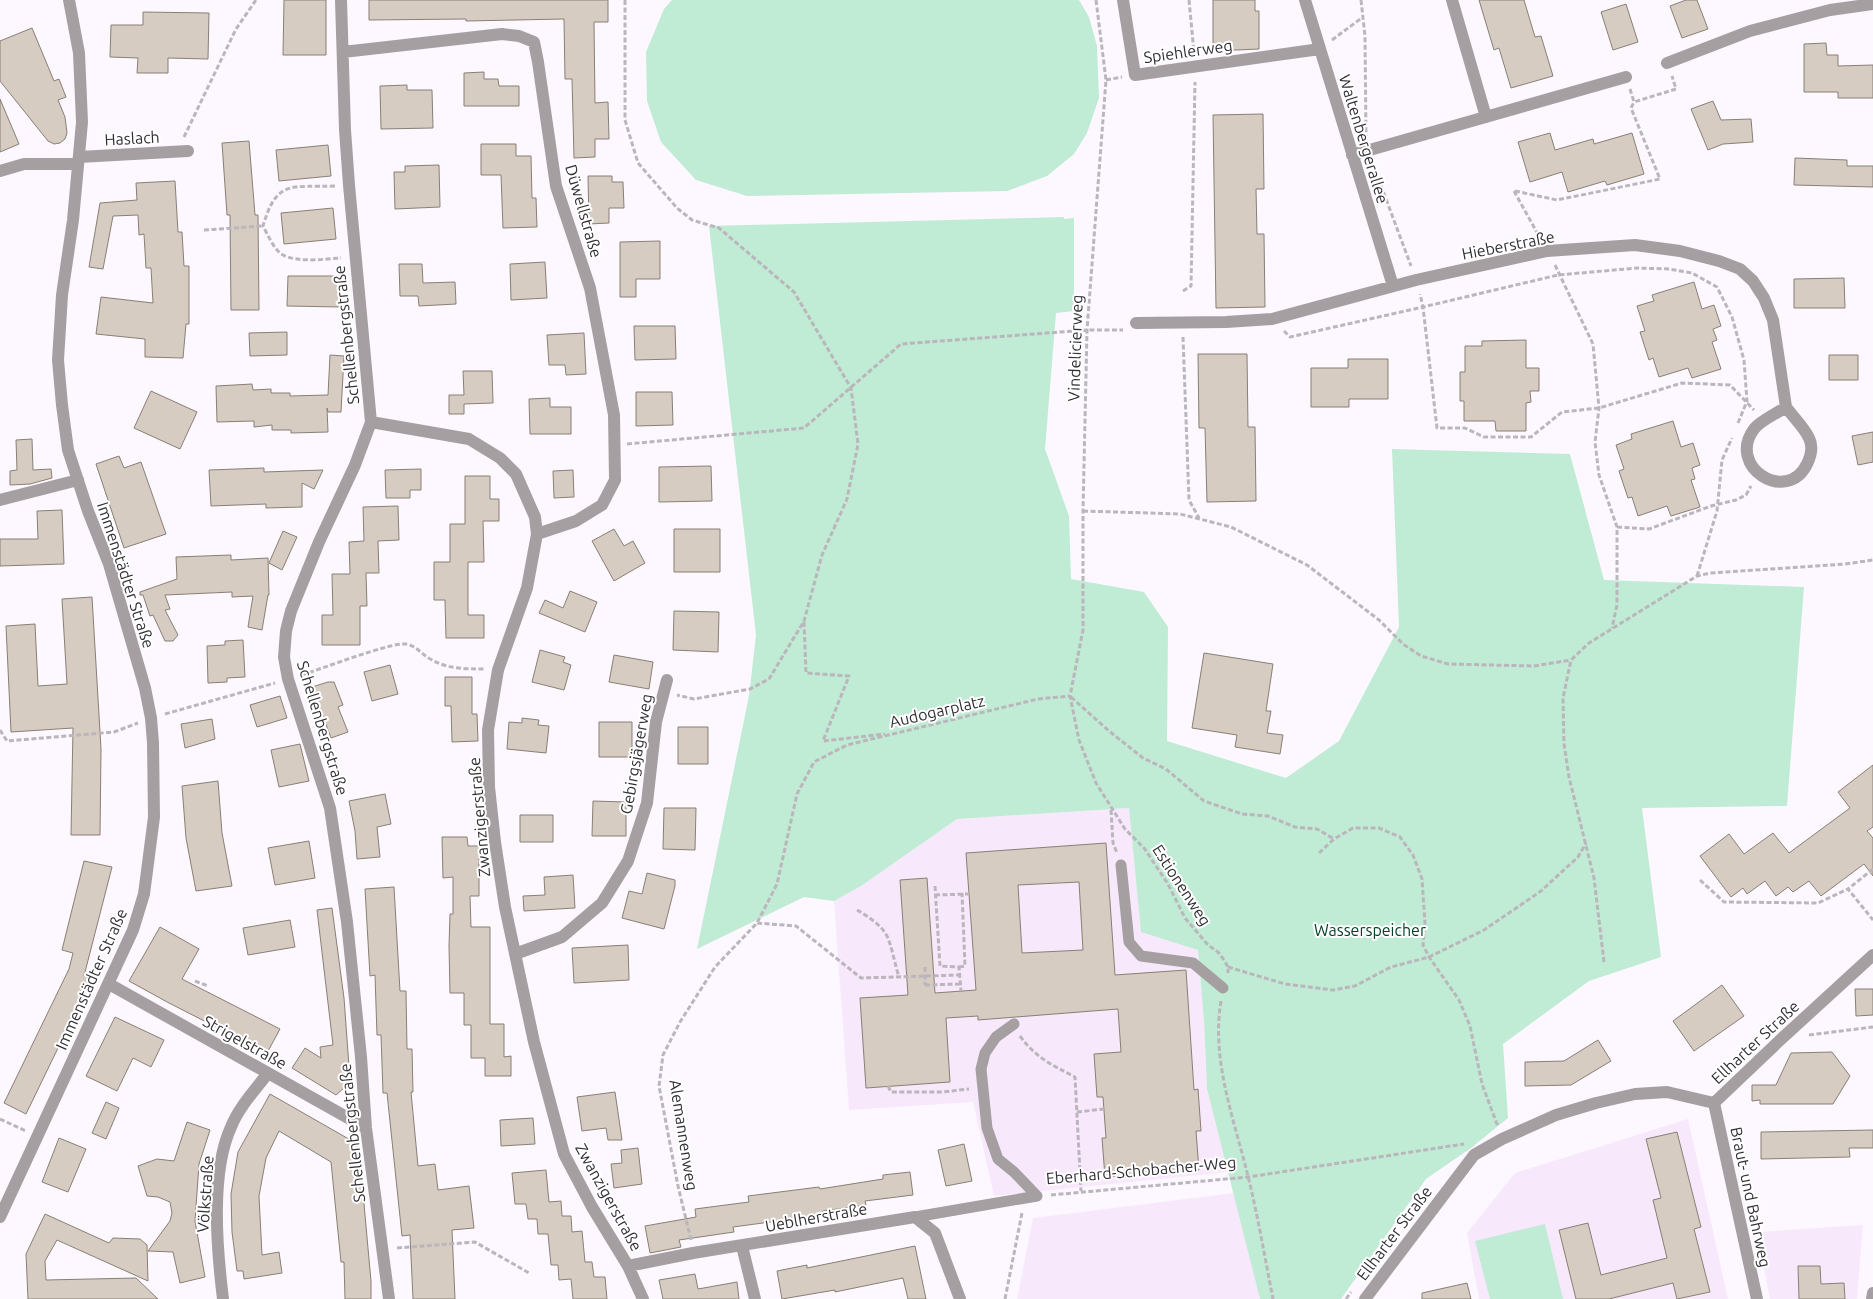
<svg xmlns="http://www.w3.org/2000/svg" width="1873" height="1299" viewBox="0 0 1873 1299" font-family="Ubuntu,sans-serif">
	<style>
		.built { fill: #f7e9fb }
		.green { fill: #c0ebd5 }
		.building { fill: #d7ccc2; stroke: #887f75; fill-rule: evenodd }
		.lines { fill: none; stroke-linecap: round; stroke-linejoin: round }
		.path { stroke: #bab6bc; stroke-width: 3; stroke-dasharray: 5 2.5; stroke-linecap: butt }
		.service { stroke: #a69fa1; stroke-width: 11 }
		.minor { stroke: #a69fa1; stroke-width: 12 }
		.tertiary { stroke: #a69fa1; stroke-width: 12 }
		.path-bridge { stroke: #bab6bc; stroke-width: 3; stroke-dasharray: 5 2.5; stroke-linecap: butt }
		.labels { text-anchor: middle; stroke-width: 4; stroke-linejoin: round; paint-order: stroke }
		.street-label { font-size: 16px; fill: #322f34; stroke: #fff }
		.park-label { font-size: 16px; fill: #033e29; stroke: #fff }
	</style>
	<rect width="100%" height="100%" fill="#fdf8ff"/>
	<!-- built -->
	<path class="built" d="M1129,808l12,123 57,19 6,71 3,68 21,83 -234,24 -21,-94 -124,8 -15,-209 27,-15 96,-67z
		M1688,1119l40,180h-249l-12,-66 48,-60z
		M1234,1193l26,106h-243l16,-81z
		M1863,1225l-6,74h-87l-13,-67z"/>
	<!-- green -->
	<path class="green" d="M672,0h407l10,17 8,29 2,52 -12,35 -13,21 -27,22 -40,15 -260,5 -51,-16 -35,-38 -14,-41 -1,-49 18,-43z
		M1064,217v2l10,-1v93l-18,2 -11,136 24,67 2,63 73,13 24,35 -1,114 119,37 53,-37 60,-114 -7,-178 178,5 34,126 200,7 -17,219 -145,2 19,149 -72,24 -86,63 5,74 -37,30 -45,31 -85,120h-81l-53,-210 -3,-68 -6,-71 -57,-18 -12,-124 -172,11 -96,67 -27,15 -30,-4 -107,52 52,-253 7,-61 -47,-409z
		M1545,1224l18,75h-73l-15,-58z"/>
	<!-- building -->
	<path class="building" d="M284,0h42v55h-43z
		M369,0h239v22h-14l1,81 13,-1 1,37h-14v18l-21,1 -2,-79h-7l-1,-60 -98,2v-2l-97,1z
		M1213,0h42v11h4v38l-46,2z
		M1479,0h45l11,37 6,-1 12,40 -42,12 -12,-40 -5,2z
		M1686,0h11l11,29 -26,9 -12,-32z
		M1626,4l12,38 -25,8 -12,-38z
		M143,12l66,1 -1,46 -40,-1v15h-31l1,-15 -28,-1 1,-32h32z
		M32,28l22,53 5,-2 7,18 -8,3 7,17 2,16 -2,6 -5,4 -6,1 -6,-3 -48,-60v-40z
		M1826,43l1,12h11v11l35,-1v33h-35v-6h-34v-48z
		M484,72v7h14l1,7h20v20h-55v-33z
		M407,85v5h25l1,38 -52,1 -1,-43z
		M0,99l19,45 -19,8z
		M1713,101l8,19 30,-1 2,23 -30,2 -15,6 -17,-41z
		M1263,114l1,75h-8l1,45h7l1,73 -49,1 -3,-193z
		M1550,133l5,17 38,-11 1,5 38,-11 12,41 -37,11 -2,-4 -37,11 -6,-20 -32,10 -12,-40z
		M249,141l6,74h3l1,95h-28l-1,-95h-3l-5,-72z
		M481,144h35v12h15l1,42h4l1,29 -34,1 -2,-53h-20z
		M328,145l3,31 -52,5 -3,-31z
		M1795,158l52,2v6h26v21l-79,-2z
		M439,165l1,42 -45,2 -1,-37h11v-6z
		M588,176h24v6h11l1,26h-15v15l-20,1z
		M175,181l3,51h4l2,34h5v58h-3l-3,34 -38,-1v-18l-49,-5 5,-37 52,6 -2,-35h-5l-2,-34 -5,1 -1,-20 -25,1 -10,53 -14,-2 11,-64 37,-3 -1,-17z
		M333,208l3,31 -52,5 -3,-31z
		M660,241v38h-24v18h-16v-55z
		M545,262l2,36 -36,2 -1,-36z
		M399,264h23l1,19 32,-1 1,22 -37,2 -1,-10h-18z
		M288,276h52v31l-53,-1z
		M1844,278l1,30h-51v-29z
		M1694,282l8,27 12,-4 7,21 -8,3 4,11 -5,2 9,27 -29,9 -4,-10 -29,9 -6,-19 -4,2 -9,-28 5,-1 -8,-25 17,-5 -2,-6z
		M634,326h41l1,33 -41,1z
		M287,332v23l-37,1 -1,-23z
		M584,333l2,41 -20,1 -1,-10h-16l-2,-30z
		M1526,340v28h13v23h-9l1,11 -5,1v28h-30l-1,-10h-31v-20h-4v-29h5v-26h17v-5z
		M1198,354h49l1,73h7l1,74 -49,1 -2,-74h-6z
		M330,355l14,1 -3,56h-13l-1,-4 1,24 -37,1v-3h-19v-5l-18,2v-6l-37,1 -1,-36 36,-2 1,6 18,-1v4h19v3l38,-1z
		M1829,355h29v25h-29z
		M1348,359h40v40h-39v8h-38v-39h37z
		M463,371h29l1,32 -29,1v10h-15v-19h15z
		M151,391l46,21 -17,37 -46,-21z
		M636,392h36l1,33 -37,1z
		M550,398v9h21v27h-41l-1,-35z
		M1673,421l8,26 12,-4 7,22 -8,3 3,11 -4,1 9,27 -29,9 -4,-10 -29,10 -6,-19 -4,1 -9,-27 5,-2 -8,-24 16,-6 -1,-5z
		M1873,432v30l-15,3 -6,-29z
		M32,439l1,31 18,-1 1,9 -22,6 -20,1v-14l7,-1 -1,-30z
		M119,456l5,12 17,-6 25,72 -42,14 -28,-84z
		M711,466l1,35 -53,1v-35z
		M264,468v4l59,-2 -9,19 -12,-6v24l-36,1v-4l-55,2 -2,-36z
		M421,469v21h-11v8h-24l-1,-28z
		M573,470l1,27 -20,1 -1,-27z
		M465,476h25v23h9v22h-16l1,41h-16v53h16v23h-38l-1,-38h-11v-38h16v-38h15z
		M398,506l1,34 -21,1 1,32h-13l1,33h-7v39h-38v-30h11l-1,-41h18l-1,-32 15,-1 -1,-34z
		M62,510l2,54 -64,2v-27h38l-1,-28z
		M614,529l10,17 9,-5 12,22 -31,18 -22,-40z
		M674,529h46v43h-46z
		M283,531l14,6 -15,33 -13,-7z
		M231,555v5l37,-2 1,37h-1l-6,35 -14,-3 5,-31 -21,1v-5l-67,3 5,14 -5,1 13,25 -5,6h-8l-12,-26 -3,1 -7,-21h-3v-3l37,-13 -1,-22z
		M570,591l27,11 -12,30 -46,-19 6,-13 18,8z
		M92,597l9,152 -1,86h-29l2,-107 -62,4 -5,-106 29,-2 3,62 29,-2 -5,-85z
		M674,611l45,1 -1,40 -45,-2z
		M243,640l2,37 -18,1v4l-19,1 -1,-37 18,-1v-4z
		M540,650l25,7 -2,5 8,3 -7,25 -32,-8z
		M1204,653l69,11 -7,47h5l-4,22 16,2 -3,19 -45,-7 2,-12 -45,-7z
		M614,655l39,7 -4,27 -40,-7z
		M390,665l8,29 -26,7 -8,-29z
		M445,677h27v37h5l1,27 -26,1 -1,-36h-6z
		M328,682h6l9,23 -5,2 10,25 -17,6 -19,-51z
		M280,696l7,22 -30,9 -7,-22z
		M522,718l17,2 -1,5 11,1 -3,27 -39,-4 2,-27 13,1z
		M212,719l3,20 -30,9 -4,-24z
		M599,722h33v35h-33z
		M678,727h30v37h-30z
		M300,744l9,37 -30,6 -8,-37z
		M1873,765v62l-6,4 6,7v38l-9,-12 -43,32 -12,-15 -16,11 -5,-5 -12,9 -11,-15 -18,13 -4,-6 -12,9 -31,-41 29,-22 15,20 29,-21 16,20 61,-45 -12,-16z
		M218,781l4,52 10,53 -36,5 -10,-53 -4,-52z
		M385,794l6,30 -14,3 3,30 -23,2 -2,-28 -6,-30z
		M593,801l33,1v34h-34z
		M664,808h32l-1,42 -32,-1z
		M520,815h33v27h-33z
		M442,837h25l1,9h11v50h-9l1,31h19v97h14v33l7,-1v20h-26v-18h-14v-33h-7v-32h-14l-1,-47 1,-32h3v-37l-10,1z
		M309,841l6,37 -40,7 -7,-37z
		M1106,843l9,132 71,-5 8,120 4,-1 3,42h-5l3,39 -94,7 -3,-39h4l-3,-41h-6l-3,-43 27,-2 -3,-43 -140,11v-4l-32,2 4,64 -84,6 -6,-90 48,-3 -8,-115 27,-2 8,115 41,-3 -10,-137zM1079,882l4,68 -61,3 -4,-68z
		M84,861l28,6 -28,109 7,4 -65,134 -22,-11 65,-134 4,-16 -11,-3z
		M647,873l28,7v6l-11,43 -42,-11 7,-27 13,3z
		M573,875l2,33 -51,3 -1,-15 22,-1 -1,-18z
		M394,887l6,104h6l1,58h5l1,43h-2l7,74 17,-2 3,26 31,-4 5,42 -22,2 3,69h-42l-3,-64 -8,1 -15,-143h-4l-2,-58h-4l-2,-60 -5,1 -5,-87z
		M332,908l12,90 6,82v7h-5l-9,8 -44,-27 13,-20 16,10 -1,-11 13,-2 -16,-135z
		M290,920l5,27 -47,8 -5,-27z
		M160,927l39,22 -17,30 98,50 -13,24 -98,-50 -40,-22z
		M628,945l1,35 -55,3 -2,-35z
		M1722,985l22,31 -50,35 -21,-30z
		M1855,989h18v26l-17,1z
		M115,1017l49,23 -13,27 -18,-9 -16,33 -31,-15z
		M1598,1040l13,21 -40,24 -46,1v-24l39,-1z
		M1832,1052l18,24 -17,28h-73v-4l-8,1v-16h24l15,-32z
		M615,1092l7,48h-14l-2,-12 -24,3 -5,-34z
		M270,1094l84,48 5,7 12,132v18h-26l-1,-37h-3l-10,-100 -52,-31 -13,27 -7,38 3,59 17,-3 3,21 -38,6 -1,-8h-6l-5,-39 -1,-38 7,-42z
		M106,1102l13,6 -13,31 -14,-6z
		M533,1118l2,26 -34,2 -1,-26z
		M187,1122l23,8 -11,34 -4,57 10,56 -25,6 -7,-31 -25,-1 22,-30 2,-8 -2,-11 -12,-5 -11,-1 -9,-30 19,-7 17,2z
		M1873,1130v18h-24l1,9 -89,2v-27z
		M1677,1132l24,95 -7,2 16,63 -33,7 -4,-16 -64,16h-33l-17,-69 29,-7 13,52 66,-17 -14,-58 8,-2 -15,-59z
		M59,1138l27,11 -18,43 -26,-10z
		M964,1144l8,37 -26,5 -8,-36z
		M638,1148l4,36 -28,4 -3,-24 11,-1 -1,-13z
		M546,1170l3,32 12,-1 1,15h9l1,16 10,-1 3,31h7l2,15h11l2,22h-34l-2,-20 -12,1 -1,-15h-7l-3,-31h-10l-1,-15h-9l-2,-15h-11l-3,-31z
		M910,1172l3,23 -48,6 1,4 -43,6v4l-90,12 1,5 -55,8 2,7 -31,6 -5,-27 51,-9 -1,-8 54,-7 -1,-6 71,-9 1,2 63,-10v-4z
		M45,1214l64,29 4,-5 27,1 7,6 1,36 -91,-41 -12,21 1,19 90,-2 22,21h-130l-2,-45z
		M915,1246l11,53h-18l-5,-21 -68,14v-2l-53,9 -5,-28 30,-6v3z
		M1798,1266h22l1,18 23,-1 1,16h-46z
		M695,1274l3,15 39,-7 2,17h-76l-4,-19z
		M1467,1283l4,16h-49v-6z"/>
	<g class="lines">
		<!-- path -->
		<path class="path" d="M625,0v120l13,43 39,45 15,12 27,8 75,64 57,96 7,56 -11,55 -25,56 -18,66 -35,58 -19,10 -56,10 -17,-4
			M1096,0l10,80 -19,250 -4,181v119l-13,66 9,44 17,43 29,46 19,19 24,36 17,34 23,27 10,7 6,8 4,7v6
			M1189,0l5,53
			M1361,0l4,36 1,101
			M1332,40l31,-23
			M1106,80l16,-3
			M1630,89l4,13 42,-13 -4,-13
			M184,137l52,-108 20,-29
			M1373,164l38,102
			M335,186c-43,2 -58,-8 -72,40 5,9 11,24 20,29 16,8 41,4 58,3
			M1514,191l26,47
			M1515,191l42,9 103,-21 -29,-71 3,-6
			M204,230l59,-4
			M1555,265l38,79 6,64 -4,34 4,33 18,52v78l-5,23
			M1183,291l8,-5 4,-204
			M1284,331l6,6 133,-30 -3,-13
			M1183,337l6,163 10,18
			M1738,423l9,-22 -3,-41 -12,-43 -15,-30 -25,-14 -23,-4 -32,-1 -79,7 -135,32 14,121h28l19,9h47l31,-25 37,-4 83,-25 48,2 24,25
			M627,444l177,-16 97,-84 186,-14h36
			M1083,511l97,3 51,13 76,38 72,55 24,24 18,12 27,8 86,2 37,-6
			M1617,527l32,2 62,-23 25,-6 10,-5 5,-9
			M1697,576l20,-65 5,-51 10,-22
			M804,622l2,51 43,3 -26,65 62,-7
			M302,675c19,-6 89,-33 104,-31 11,2 16,11 26,16 16,9 34,9 53,9
			M1071,697l38,34 34,27 23,11 38,32 38,13 26,2 27,11 22,2 17,10
			M165,714l110,-31
			M0,730l7,11 107,-9 24,-9
			M1111,810l2,33 4,10
			M1319,853l15,-14 19,-11h26l21,9 13,18 9,24 3,44 -2,22 6,12 30,43 11,26 12,58 16,43
			M1873,869l-25,20 25,31
			M1700,880l24,22 94,1 30,-14
			M935,886l5,80 19,1 2,24
			M935,895l34,-1
			M857,910c12,7 28,17 32,31 4,11 6,24 10,36
			M757,923l39,3 65,52 98,-3
			M1604,962l-10,-84 -25,-101 -5,-33 -1,-46 8,-38 18,-17 108,-67 13,-3 135,-9 28,-4
			M959,967l6,-1 -3,-73
			M1228,967l57,17 48,6 22,-4 36,-19 38,-10 55,-27 57,-39 37,-34 8,-14
			M195,981l13,5
			M925,985l35,-1
			M1221,1001c-10,59 13,118 27,175 10,41 17,82 25,123
			M1809,1035l64,-8
			M1020,1036c16,22 32,29 55,41l6,114
			M888,1086l3,6h51l27,-3
			M1077,1112l27,-3
			M0,1119l26,12
			M1051,1195l197,-18 216,-33
			M691,1240l-13,-54 -19,-100 4,-31 17,-33 35,-55 42,-44 20,-39 20,-90 17,-32 33,-17 191,-46 32,-3
			M397,1248l78,-6 54,31
			M1369,1266l26,-35
			M1005,1299l17,-86
			M1346,1299l5,-7"/>
		<!-- service -->
		<path class="service" d="M1121,865l8,77 12,14 52,7 30,25
			M915,1217l122,-21 -23,-24 -16,-13 -11,-31 -6,-59 4,-16 11,-16 18,-13"/>
		<!-- minor -->
		<path class="minor" d="M341,0l4,130 4,55 22,237 -16,43 -36,77 -28,69 -5,20 -2,26 4,22 42,129 17,114 14,135 5,71 23,171
			M1123,0l12,75 185,-26
			M1305,0l88,286
			M1452,0l34,117
			M343,52l159,-18 17,2 15,6 4,20 18,124 34,102 24,127 1,65 -13,25 -26,16 -39,13
			M1667,63l83,-32 80,-21 43,-6
			M1352,155l274,-78
			M79,157l109,-6
			M0,171l24,-7h54
			M1136,323l90,-1 46,-3 144,-39 131,-29 88,-6 45,6 39,10 21,8 13,12 11,17 9,22 13,87
			M1786,407c7,10 18,20 23,31 4,8 2,18 -2,26 -20,41 -81,3 -53,-35 7,-9 22,-15 32,-22z
			M371,422l98,17 31,19 16,16 19,43 2,17 -10,54 -29,82 -10,60 1,57 6,55 10,65 29,135 30,112 28,53 36,59 15,33
			M0,500l78,-20
			M515,954l47,-17 40,-34 26,-42 19,-58 9,-81 11,-42
			M109,984l257,144
			M1714,1103l64,-61 95,-87
			M1714,1103l43,196
			M742,1246l13,53
			M628,1266l65,-13 222,-36 20,16 25,66
			M223,1299c-6,-49 -13,-126 8,-172 8,-20 24,-37 37,-54
			M1365,1299l109,-144 28,-16 54,-24 40,-12 39,-9 32,-2 47,11
			M1872,1299l1,-6"/>
		<!-- tertiary -->
		<path class="tertiary" d="M0,1217l133,-287 11,-36 10,-77 -1,-74 -2,-25 -6,-30 -36,-124 -21,-53 -20,-61 -6,-45 -4,-45 4,-65 11,-75 9,-98 -3,-69 -10,-53"/>
		<!-- path-bridge -->
		<path class="path-bridge" d="M925,967v18"/>
	</g>
	<g class="labels">
		<!-- street labels -->
		<g class="street-label">
			<text transform="translate(1188 51) rotate(-8)" y="6">Spiehlerweg</text>
			<text transform="translate(132 138) rotate(-3)" y="6">Haslach</text>
			<text transform="translate(1364 139) rotate(73)" y="6">Waltenbergerallee</text>
			<text transform="translate(584 211) rotate(74)" y="6">Düwellstraße</text>
			<text transform="translate(1508 245) rotate(-11)" y="6">Hieberstraße</text>
			<text transform="translate(346 335) rotate(-96)" y="6">Schellenbergstraße</text>
			<text transform="translate(1075 348) rotate(-88)" y="6">Vindelicierweg</text>
			<text transform="translate(126 575) rotate(72)" y="6">Immenstädter Straße</text>
			<text transform="translate(937 711) rotate(-13)" y="6">Audogarplatz</text>
			<text transform="translate(323 728) rotate(73)" y="6">Schellenbergstraße</text>
			<text transform="translate(636 754) rotate(-80)" y="6">Gebirgsjägerweg</text>
			<text transform="translate(479 817) rotate(-95)" y="6">Zwanzigerstraße</text>
			<text transform="translate(1182 885) rotate(57)" y="6">Estionenweg</text>
			<text transform="translate(91 979) rotate(-66)" y="6">Immenstädter Straße</text>
			<text transform="translate(245 1042) rotate(29)" y="6">Strigelstraße</text>
			<text transform="translate(1755 1042) rotate(-43)" y="6">Ellharter Straße</text>
			<text transform="translate(352 1133) rotate(-96)" y="6">Schellenbergstraße</text>
			<text transform="translate(684 1135) rotate(81)" y="6">Alemannenweg</text>
			<text transform="translate(1141 1170) rotate(-5)" y="6">Eberhard-Schobacher-Weg</text>
			<text transform="translate(205 1194) rotate(-86)" y="6">Völkstraße</text>
			<text transform="translate(609 1197) rotate(61)" y="6">Zwanzigerstraße</text>
			<text transform="translate(1751 1197) rotate(78)" y="6">Braut- und Bahrweg</text>
			<text transform="translate(816 1217) rotate(-10)" y="6">Ueblherstraße</text>
			<text transform="translate(1394 1233) rotate(-53)" y="6">Ellharter Straße</text>
		</g>
		<!-- park labels -->
		<g class="park-label">
			<text x="1370" y="936">Wasserspeicher</text>
		</g>
	</g>
</svg>
